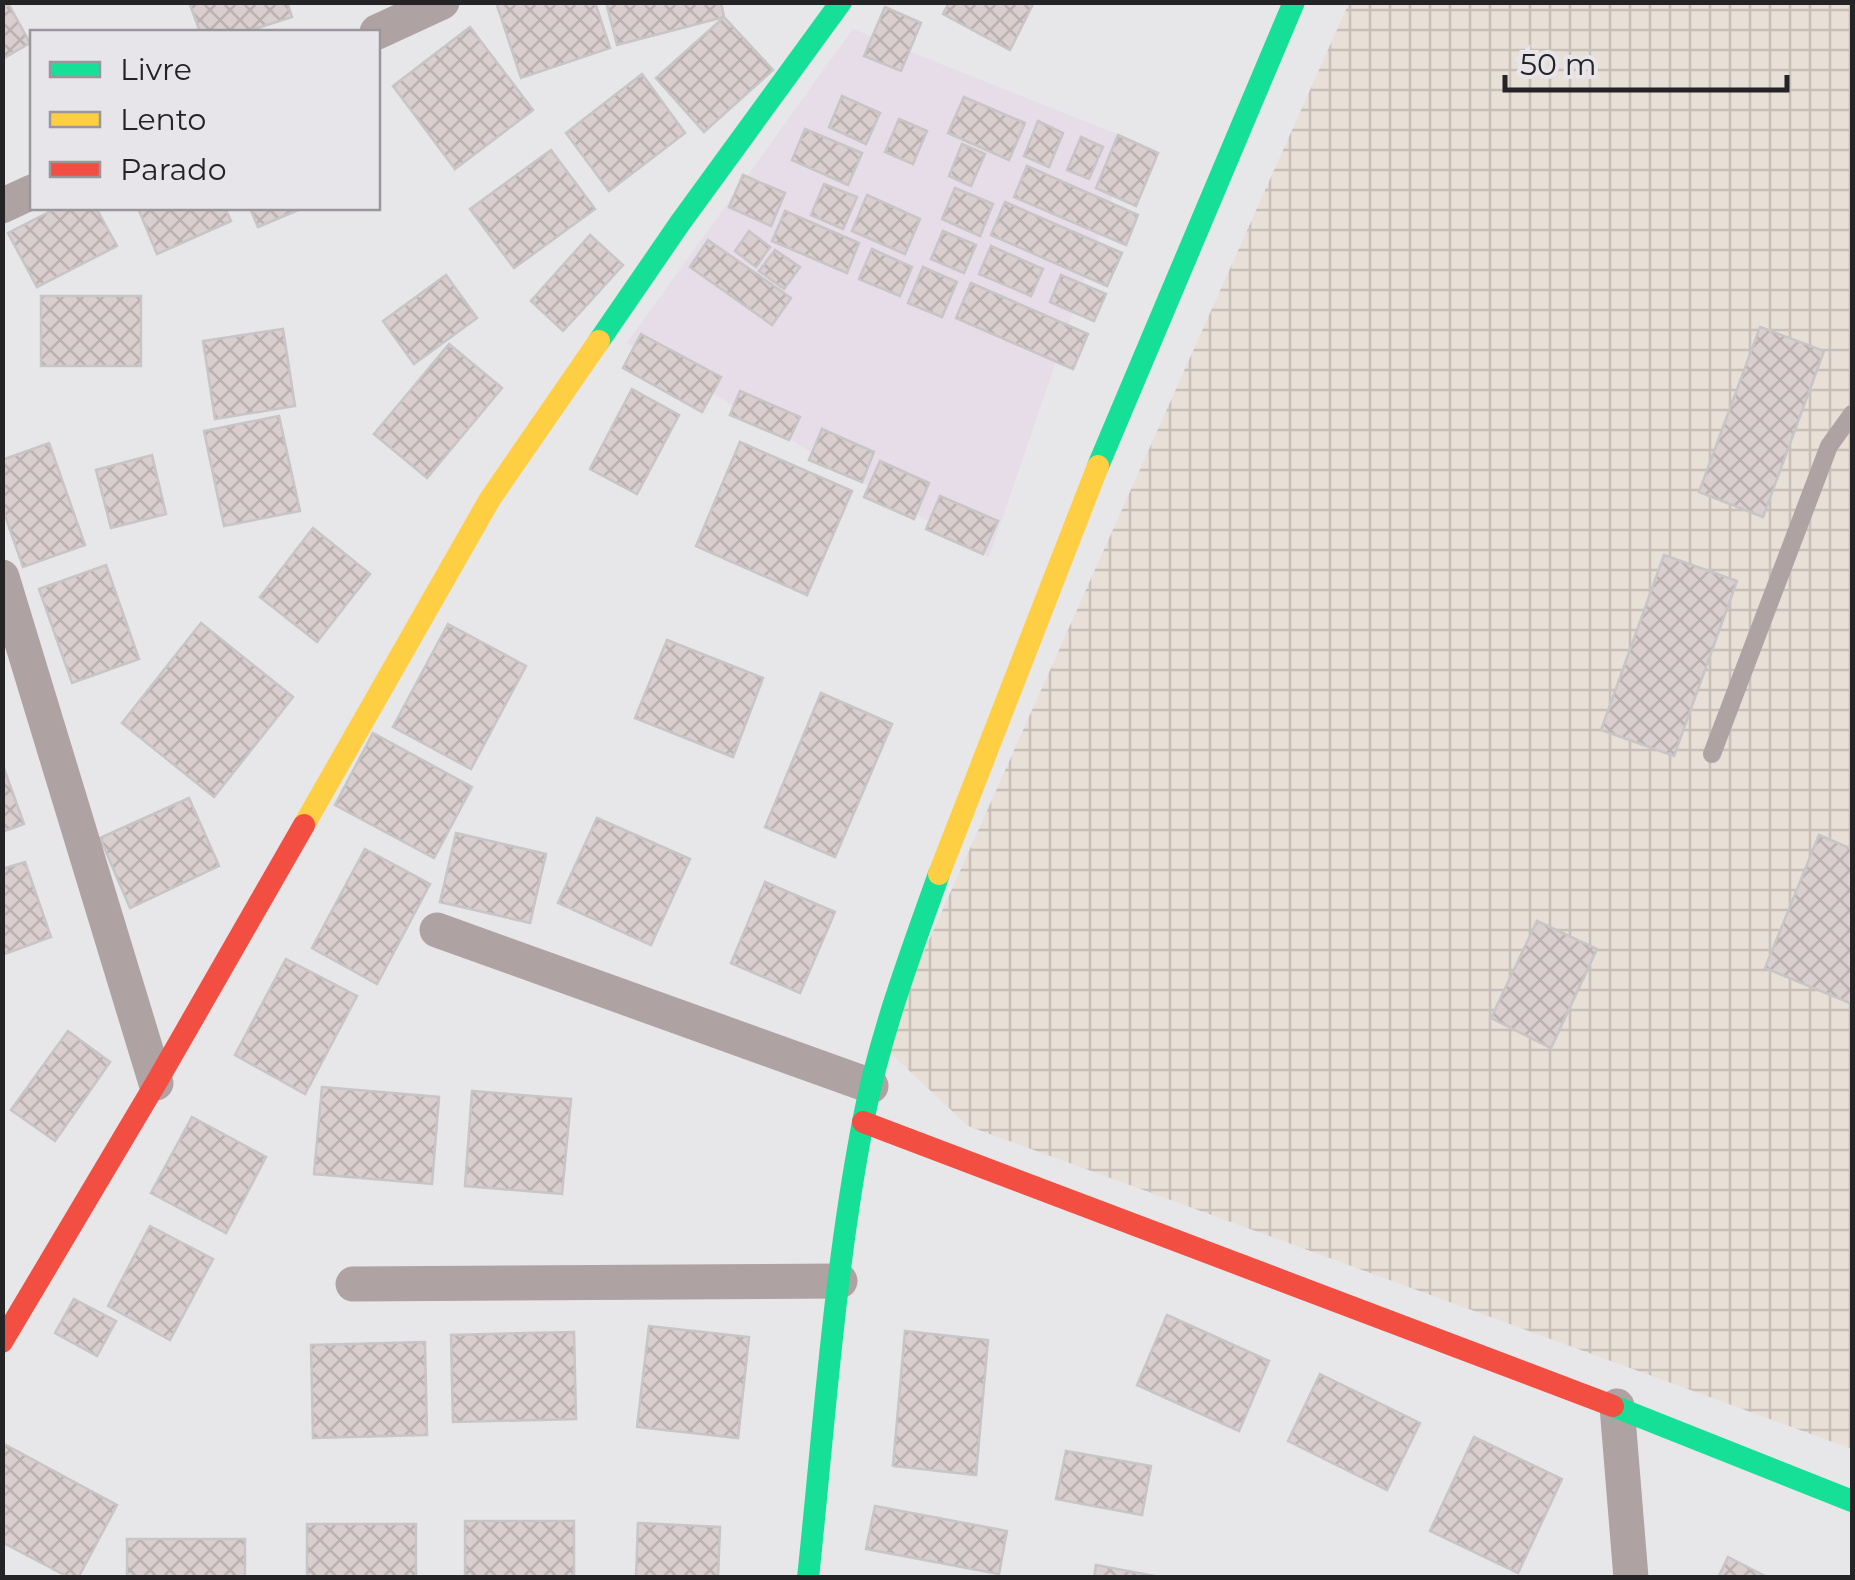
<svg xmlns="http://www.w3.org/2000/svg" width="1855" height="1580" viewBox="0 0 1855 1580" font-family="Montserrat,sans-serif">
	<style>
		.commercial { fill: #e6dde8 }
		.industrial { fill: url(#industrial-grid) }
		.building { fill: url(#building-cross-hatch); stroke: #c7c5c6; stroke-width: 2.5 }
		.lines { fill: none; stroke-linecap: round; stroke-linejoin: round }
		.lane { stroke: #afa2a2; stroke-width: 18 }
		.street { stroke: #afa2a2; stroke-width: 35 }
		.fast { stroke: #16e098; stroke-width: 22 }
		.slow { stroke: #ffcf43; stroke-width: 22 }
		.jam { stroke: #f24e42; stroke-width: 22 }
	</style>
	<defs>
		<pattern id="industrial-grid" width="8" height="8" patternUnits="userSpaceOnUse" patternTransform="scale(2.5)"><rect width="8" height="8" fill="#e8dfd6"/><path d="M0 4h8M4 0v8" fill="none" stroke="#c7bfb8"/></pattern>
		<pattern id="building-cross-hatch" width="8" height="8" patternUnits="userSpaceOnUse" patternTransform="scale(2.5)"><rect width="8" height="8" fill="#dacfce"/><path d="M0 0l8 8M0 8l8-8" fill="none" stroke="#bbb1b1"/></pattern>
	</defs>
	<rect width="100%" height="100%" fill="#e7e6e9"/>
	<!-- commercial -->
	<path class="commercial" d="M853,29l279,111 -143,417 -362,-214z"/>
	<!-- industrial -->
	<path class="industrial" d="M1349,3h503v1446l-884,-323 -86,-81z"/>
	<!-- building -->
	<path class="building" d="M189,2h98l5,15 -47,15h-45z
		M496,2h99l15,46 -89,30z
		M606,2h115l3,15 -107,28z
		M949,2h85l-24,48 -67,-36z
		M9,5l21,38 -28,16v-50z
		M885,7l36,16 -20,48 -37,-15z
		M724,17l49,53 -69,62 -48,-54z
		M470,27l63,83 -78,59 -62,-83z
		M642,74l43,59 -76,58 -43,-58z
		M842,96l38,17 -14,31 -37,-17z
		M964,97l61,26 -16,37 -61,-27z
		M899,119l28,12 -14,33 -28,-12z
		M1038,121l25,12 -14,34 -25,-11z
		M805,129l57,24 -14,32 -56,-25z
		M1118,135l40,18 -22,53 -40,-18z
		M1081,137l22,10 -14,32 -22,-9z
		M962,144l23,10 -14,32 -22,-10z
		M551,150l44,59 -81,59 -44,-59z
		M1027,166l111,49 -12,30 -112,-48z
		M743,175l42,18 -14,33 -42,-19z
		M824,184l33,13 -14,32 -32,-14z
		M955,188l38,16 -13,32 -38,-17z
		M867,195l53,24 -15,35 -53,-23z
		M1005,202l117,51 -15,33 -116,-51z
		M57,208h39l21,38 -80,41 -29,-54z
		M138,208h87l6,13 -74,33z
		M250,208h53l-45,19z
		M785,211l74,32 -12,30 -75,-32z
		M749,231l21,16 -14,20 -21,-16z
		M943,231l33,14 -12,28 -33,-14z
		M590,235l33,30 -60,66 -32,-30z
		M708,240l83,58 -19,27 -82,-58z
		M991,246l52,23 -12,27 -52,-22z
		M872,249l40,18 -12,29 -41,-17z
		M775,250l25,17 -16,22 -25,-18z
		M923,267l34,15 -15,35 -34,-14z
		M446,275l31,43 -63,46 -31,-43z
		M1061,275l45,19 -12,27 -44,-19z
		M971,283l117,51 -15,35 -117,-51z
		M41,296h100v70h-100z
		M1760,327l64,24 -61,166 -64,-25z
		M283,329l12,77 -80,13 -12,-78z
		M641,334l80,43 -19,35 -79,-44z
		M449,344l53,44 -75,90 -53,-44z
		M632,389l47,26 -42,79 -47,-25z
		M740,391l60,26 -11,23 -59,-25z
		M279,416l21,95 -76,15 -20,-95z
		M822,429l52,23 -12,30 -53,-22z
		M740,442l112,49 -45,104 -111,-49z
		M49,443l36,102 -62,22 -21,-60v-47z
		M152,455l14,59 -55,14 -15,-58z
		M880,461l49,22 -15,36 -50,-22z
		M940,496l58,25 -15,33 -57,-25z
		M313,528l57,46 -53,68 -57,-45z
		M1664,555l73,26 -63,175 -73,-26z
		M106,565l33,94 -67,24 -33,-94z
		M201,623l92,74 -79,100 -92,-74z
		M448,624l78,42 -55,103 -78,-42z
		M667,640l96,38 -30,79 -98,-39z
		M821,693l71,31 -57,133 -70,-30z
		M373,733l99,54 -38,71 -99,-53z
		M2,763l22,61 -22,8z
		M189,798l30,68 -89,42 -30,-70z
		M597,818l93,41 -39,86 -93,-42z
		M456,833l90,21 -16,69 -90,-21z
		M1819,835l33,14v155l-87,-36z
		M365,849l65,35 -53,100 -65,-36z
		M25,862l26,75 -49,18v-86z
		M765,882l70,30 -35,81 -69,-30z
		M1537,921l60,28 -46,99 -60,-30z
		M286,959l71,37 -52,98 -70,-39z
		M68,1031l42,31 -55,79 -44,-31z
		M322,1087l117,10 -7,87 -118,-10z
		M472,1091l99,8 -9,95 -97,-8z
		M192,1117l74,40 -40,76 -75,-40z
		M150,1226l63,33 -43,81 -62,-34z
		M74,1299l42,22 -19,35 -42,-23z
		M1167,1315l102,46 -30,70 -102,-46z
		M649,1326l100,11 -11,101 -101,-11z
		M905,1331l83,9 -12,135 -83,-9z
		M574,1332l2,87 -123,3 -2,-87z
		M425,1342l2,93 -114,3 -2,-93z
		M1320,1374l100,49 -33,67 -99,-49z
		M1474,1437l88,42 -44,94 -88,-42z
		M4,1444l113,61 -39,73h-8l-68,-36z
		M1066,1451l85,15 -9,49 -86,-16z
		M875,1506l132,25 -8,43 -133,-25z
		M465,1521h109v57h-109z
		M638,1523l82,4 -2,51h-82z
		M307,1524h109v54h-109z
		M127,1539h118v39h-118z
		M1728,1557l41,21h-51z
		M1096,1565l69,13h-71z"/>
	<g class="lines">
		<!-- lane -->
		<path class="lane" d="M1712,754l117,-308 23,-32"/>
		<!-- street -->
		<path class="street" d="M377,32l65,-30
			M2,206l30,-14
			M2,577l154,506
			M437,930l434,156
			M353,1284l487,-3
			M1617,1406l14,172"/>
		<!-- fast -->
		<path class="fast" d="M599,341l81,-118 161,-221
			M1098,466l196,-464
			M1613,1406l239,95
			M808,1578c16,-151 26,-306 55,-456 16,-84 47,-167 76,-248"/>
		<!-- slow -->
		<path class="slow" d="M304,825l186,-326 109,-158
			M939,874l159,-408"/>
		<!-- jam -->
		<path class="jam" d="M863,1122l750,284
			M2,1342l154,-259 148,-258"/>
	</g>
	<!-- border -->
	<rect width="1855" height="1580" fill="none" stroke="#242325" stroke-width="10"/>
	<!-- legend -->
	<rect x="30" y="30" width="350" height="180" fill="#e7e5ea" stroke="#99979b" stroke-width="2.5"/>
	<rect x="50" y="62" width="50" height="15" fill="#16e098" stroke="#99979b" stroke-width="2.5"/>
	<text x="120" y="80" font-size="30" fill="#242325">Livre</text>
	<rect x="50" y="112" width="50" height="15" fill="#ffcf43" stroke="#99979b" stroke-width="2.5"/>
	<text x="120" y="130" font-size="30" fill="#242325">Lento</text>
	<rect x="50" y="162" width="50" height="15" fill="#f24e42" stroke="#99979b" stroke-width="2.5"/>
	<text x="120" y="180" font-size="30" fill="#242325">Parado</text>
	<!-- scale -->
	<path d="M1505 75v15h282v-15" fill="none" stroke="#242325" stroke-width="5"/>
	<text x="1520" y="75" font-size="30" fill="#242325" stroke="#e7e5ea" stroke-width="8" paint-order="stroke">50 m</text>
</svg>
